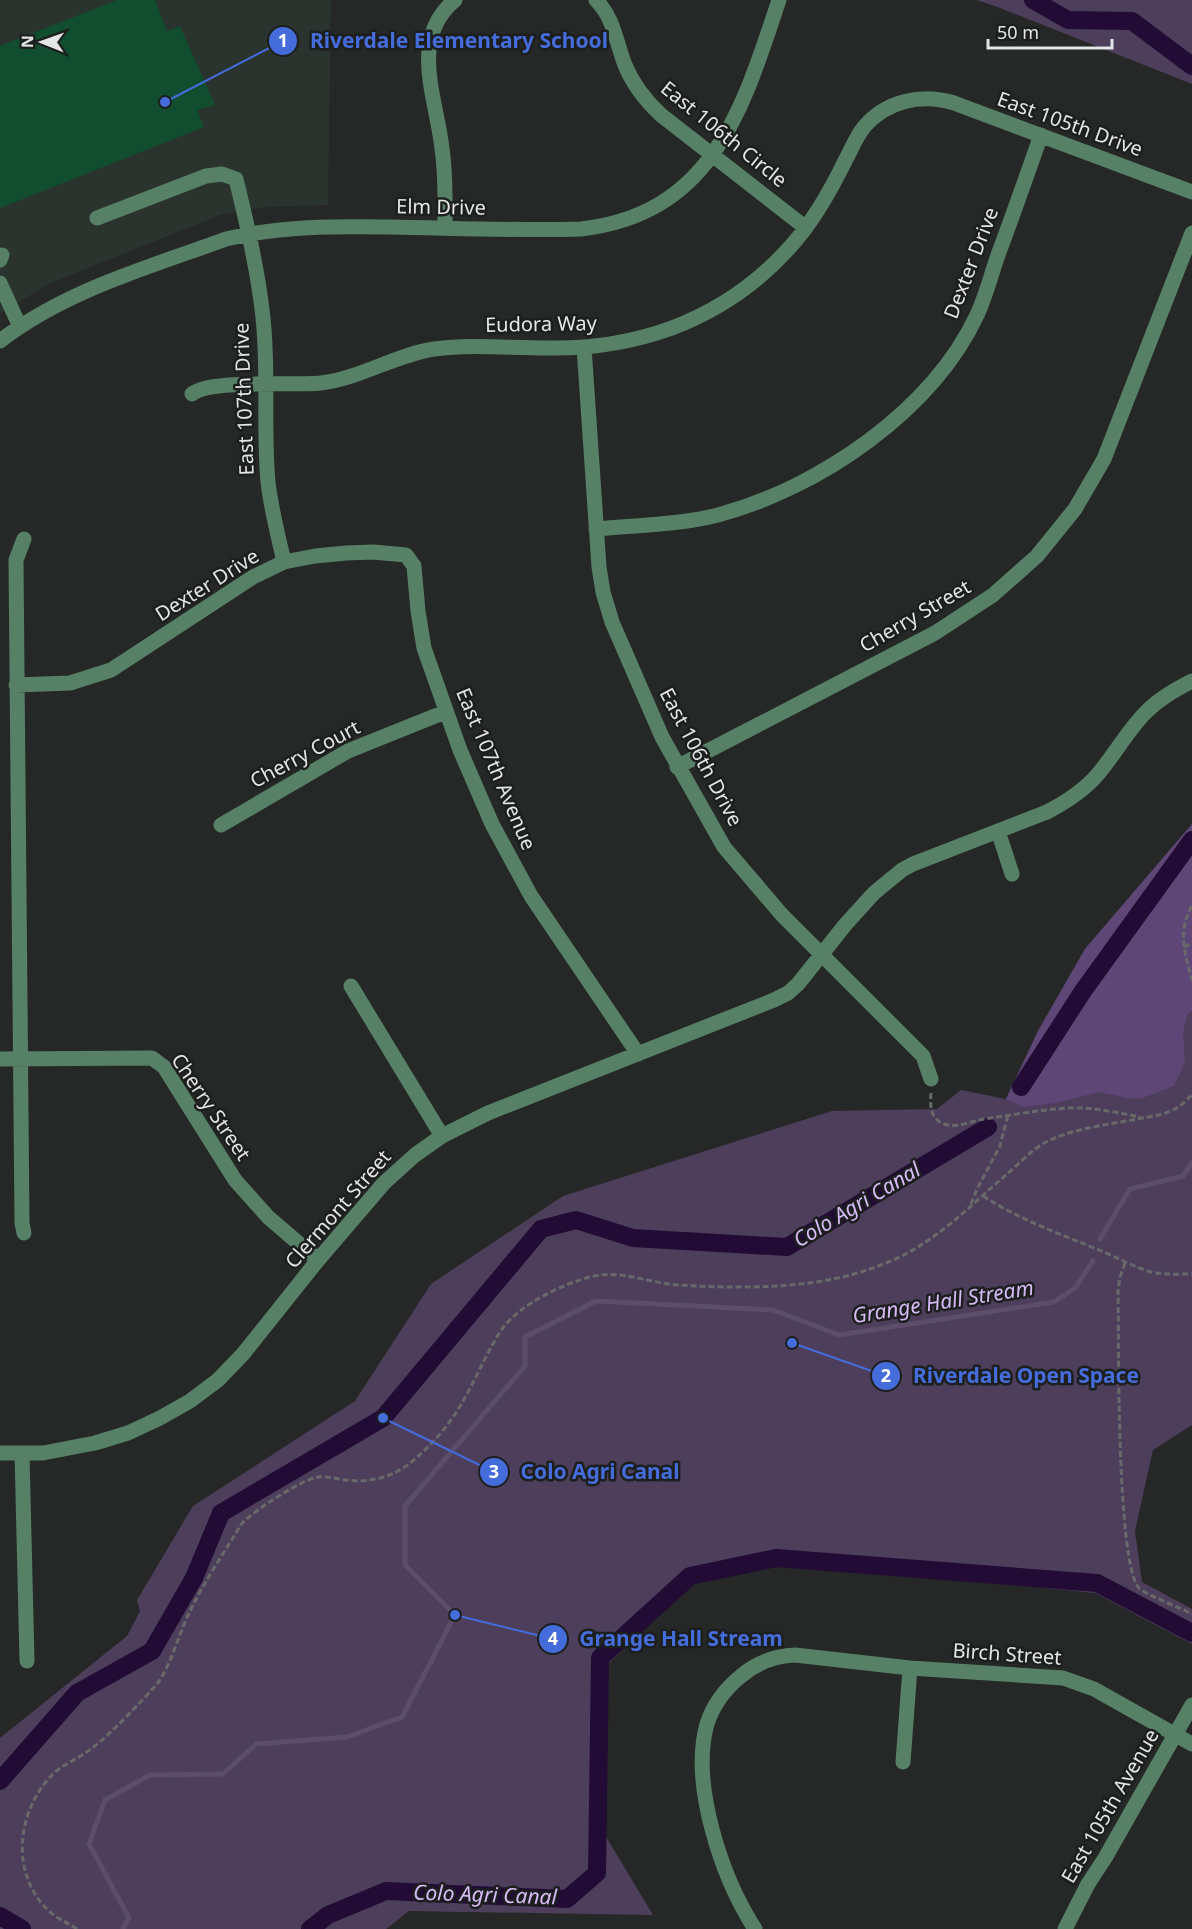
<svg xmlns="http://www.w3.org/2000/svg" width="1192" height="1929" viewBox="0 0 1192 1929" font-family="'Noto Sans',sans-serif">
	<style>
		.built { fill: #2a332d }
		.green { fill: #4d3f5c }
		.forest { fill: #5e4776 }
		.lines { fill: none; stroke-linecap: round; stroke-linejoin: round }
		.stream { stroke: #5c4d6a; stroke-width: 5 }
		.canal { stroke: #220b35; stroke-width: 18 }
		.building { fill: #114e2f }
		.path { stroke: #686a69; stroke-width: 3; stroke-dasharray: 6 3; stroke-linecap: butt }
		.minor { stroke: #568166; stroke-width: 15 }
		.labels { text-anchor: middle; stroke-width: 5; stroke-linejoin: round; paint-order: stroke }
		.street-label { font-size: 20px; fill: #e4e6e5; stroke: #1c1f1d }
		.water-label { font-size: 21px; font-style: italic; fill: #d6baf7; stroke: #1c1f1d }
		.leader { fill: none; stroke: #456cdb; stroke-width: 2 }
		.callout-dot { fill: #456cdb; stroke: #1c1f1d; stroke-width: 2 }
		.mark-label { font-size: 18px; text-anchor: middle; font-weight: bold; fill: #fff }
		.callout-label { font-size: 21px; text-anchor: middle; font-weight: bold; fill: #456cdb; stroke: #1c1f1d; stroke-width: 5; stroke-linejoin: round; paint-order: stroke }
	</style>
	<rect width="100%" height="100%" fill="#252826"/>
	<!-- built -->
	<path class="built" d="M0,0h331l-3,205 -63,2 -45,8 -172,69 -48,30z"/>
	<!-- green -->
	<path class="green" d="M977,0h215v84l-192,-76z
		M1192,824v601l-39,25 -18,81 7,51 50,27v35l-97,-51 -320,-31 -84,21 -85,83 -1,169 48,80 -244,-4 -23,18h-386v-191l127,-102 13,-25 -3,-11 56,-94 162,-105 76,-117 132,-88 269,-85 105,-2 24,-19 45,9 32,-68 47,-82z"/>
	<!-- forest -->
	<path class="forest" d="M1192,824v187l-5,3 -4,19 2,29 -11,24 -34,13 -12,-1 -29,-6 -44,11 -31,4 -18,-8 32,-68 47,-82z"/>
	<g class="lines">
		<!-- stream -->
		<path class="stream" d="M1100,1239l30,-50 53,-13 9,-13
			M123,1929l6,-11 -40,-74 16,-44 45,-25 73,-1 33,-30 91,-7 55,-20 53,-102 -50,-50v-59l120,-140v-29l71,-36 177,9 66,25 215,-33 21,-14 18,-27"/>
		<!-- canal -->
		<path class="canal" d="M1033,0l35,20 64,1 60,45
			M1021,1087l62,-96 109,-151
			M0,1781l77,-88 75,-42 42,-73 27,-65 162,-95 158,-189 35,-9 57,18 154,9 201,-120
			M0,1916l22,13
			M310,1929l18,-14 58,-24 181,8 30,-26 3,-215 90,-82 86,-18 321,25 95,50"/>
	</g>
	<!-- building -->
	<path class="building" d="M117,0h38l12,31 13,-5 35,79 -18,5 7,17 -204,81v-162z"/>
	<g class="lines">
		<!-- path -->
		<path class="path" d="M1192,906c-15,27 -7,47 0,74
			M1184,947l8,-4
			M931,1093c-1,12 -1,26 13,31 13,5 27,-3 40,-5 27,-4 56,-9 83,-11 25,-1 49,4 73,9
			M983,1196c37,24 80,39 121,56 16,7 30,15 47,20 13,3 27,2 41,2
			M971,1204l6,-15 23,-43 8,-31
			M1125,1263l-5,14 -2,12c1,46 -2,274 21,299 7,7 42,20 53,26
			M77,1929c-9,-6 -19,-10 -27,-17 -40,-36 -34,-99 1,-136 11,-12 28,-17 41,-28 21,-16 47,-44 65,-64 15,-20 22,-52 34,-75 15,-30 34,-58 51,-86 12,-12 60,-44 76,-46 8,-1 19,2 28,3 22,3 44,-2 63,-16 21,-17 41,-39 54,-63 13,-22 23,-47 37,-69 17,-27 64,-49 94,-56 28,-6 55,7 83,9 70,4 144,5 209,-22 47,-18 84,-57 121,-89 12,-10 25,-25 39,-32 28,-14 61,-17 91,-23 15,-3 30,-4 43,-13 4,-3 8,-8 12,-11"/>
		<!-- minor -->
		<path class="minor" d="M596,0c18,18 20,42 29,65 8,20 21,36 36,50l145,113
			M97,218l109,-42 16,-2 14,5c11,45 22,92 27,139 6,54 0,109 5,164 3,27 10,53 16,80
			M445,228c0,-26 1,-53 -3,-79 -5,-50 -34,-110 13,-149
			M0,260l2,-5
			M0,283l20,44
			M0,341c66,-51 150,-74 226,-102 55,-13 108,-13 164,-12 63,1 128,4 191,2 132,-15 162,-121 198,-229
			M584,347l15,220 4,25 9,30 50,115 62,110 58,68 141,141 8,23
			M192,394c18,-15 101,-8 129,-11 40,-5 74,-28 113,-34 38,-5 75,-1 113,-1 41,1 86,-6 125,-20 45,-17 86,-45 118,-81 24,-26 41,-57 56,-88 6,-11 10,-22 18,-32 22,-26 57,-34 90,-24l238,89
			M596,529c40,-4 83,-4 122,-14 101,-27 214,-104 259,-200 9,-19 14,-40 21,-60 15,-40 29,-80 43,-120
			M24,539l-8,21 6,663 2,10
			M16,685l54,-2 41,-13 142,-93 31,-15 31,-6 31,-3 27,-1 33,3 8,11 4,45 6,37 36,102 32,74 39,72 107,158
			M677,767l258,-134 58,-38 44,-39 38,-47 29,-50 88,-226
			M221,825l127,-74 97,-39
			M998,831l14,43
			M351,986l91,150
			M0,1059l152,-1 12,9 71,113 33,37 50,43
			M0,1453h43l52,-10 33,-10 32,-15 30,-17 28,-21 25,-26 75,-94 66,-77 31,-28 27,-19 46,-23 286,-113 14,-7 10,-9 47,-59 29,-32 28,-23 11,-6 134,-52c19,-10 37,-21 51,-38 17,-20 30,-44 48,-62 14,-14 29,-22 46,-31
			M22,1453l5,208
			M903,1762l7,-94
			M755,1929c-33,-51 -65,-145 -48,-205 6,-19 18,-35 34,-48 15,-13 34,-20 54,-21l115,13 153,10 31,11 98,55
			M1065,1929l23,-45 17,-26 87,-153"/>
	</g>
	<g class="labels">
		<!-- street labels -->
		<g class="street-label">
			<text transform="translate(1070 124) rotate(20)" y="7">East 105th Drive</text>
			<text transform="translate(724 134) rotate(39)" y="7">East 106th Circle</text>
			<text transform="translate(441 207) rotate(1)" y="7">Elm Drive</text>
			<text transform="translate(971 263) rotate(-69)" y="7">Dexter Drive</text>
			<text transform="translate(541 324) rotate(-1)" y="7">Eudora Way</text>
			<text transform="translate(244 399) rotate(-92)" y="7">East 107th Drive</text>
			<text transform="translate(207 585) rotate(-32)" y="7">Dexter Drive</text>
			<text transform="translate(915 616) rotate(-30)" y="7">Cherry Street</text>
			<text transform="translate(305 754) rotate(-28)" y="7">Cherry Court</text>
			<text transform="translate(701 757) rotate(62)" y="7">East 106th Drive</text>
			<text transform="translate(496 769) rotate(67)" y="7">East 107th Avenue</text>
			<text transform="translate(211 1107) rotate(56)" y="7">Cherry Street</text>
			<text transform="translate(338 1209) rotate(-49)" y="7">Clermont Street</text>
			<text transform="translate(1007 1654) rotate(4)" y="7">Birch Street</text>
			<text transform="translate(1110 1806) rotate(-60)" y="7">East 105th Avenue</text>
		</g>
		<!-- water labels -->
		<g class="water-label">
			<text transform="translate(857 1205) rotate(-31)" y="7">Colo Agri Canal</text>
			<text transform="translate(943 1302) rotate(-9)" y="7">Grange Hall Stream</text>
			<text transform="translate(485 1895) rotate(2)" y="7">Colo Agri Canal</text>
		</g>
	</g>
	<!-- callouts -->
	<path class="leader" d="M165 102L283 41M792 1343L886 1376M383 1418L494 1472M455 1615L553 1639"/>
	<g class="callout-dot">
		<circle cx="165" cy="102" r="6"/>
		<circle cx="792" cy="1343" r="6"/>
		<circle cx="383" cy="1418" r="6"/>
		<circle cx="455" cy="1615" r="6"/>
		<circle cx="283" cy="41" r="15"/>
		<circle cx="886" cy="1376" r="15"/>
		<circle cx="494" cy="1472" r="15"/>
		<circle cx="553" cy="1639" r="15"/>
	</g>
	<g class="mark-label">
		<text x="283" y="47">1</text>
		<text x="886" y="1382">2</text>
		<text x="494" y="1478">3</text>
		<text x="553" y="1645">4</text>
	</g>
	<g class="callout-label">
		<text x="459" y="48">Riverdale Elementary School</text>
		<text x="1026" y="1383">Riverdale Open Space</text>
		<text x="600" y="1479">Colo Agri Canal</text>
		<text x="681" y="1646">Grange Hall Stream</text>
	</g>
	<!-- north arrow -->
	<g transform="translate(42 42) rotate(271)" stroke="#1c1f1d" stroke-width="4.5" paint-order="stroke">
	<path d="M0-4.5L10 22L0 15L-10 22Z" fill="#e4e6e5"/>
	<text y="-9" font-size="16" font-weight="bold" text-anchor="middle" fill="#e4e6e5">N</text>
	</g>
	<!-- scale -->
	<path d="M988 39v9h124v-9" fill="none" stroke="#e4e6e5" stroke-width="3"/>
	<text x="997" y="39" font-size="18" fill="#e4e6e5" stroke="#1c1f1d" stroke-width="4.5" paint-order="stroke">50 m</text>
</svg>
